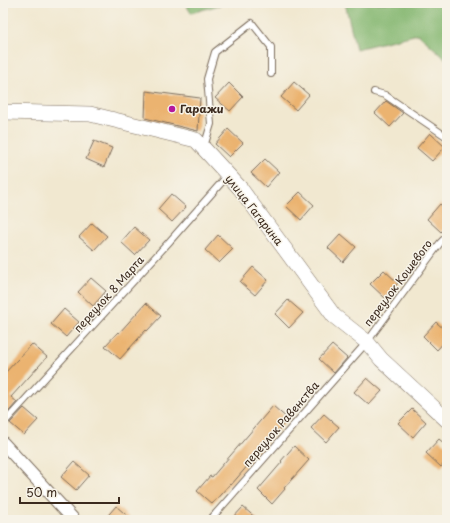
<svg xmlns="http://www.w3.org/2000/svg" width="450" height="523" viewBox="0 0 450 523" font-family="'Playpen Sans',sans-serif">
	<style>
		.forest { fill: #86b872; stroke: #607148 }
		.building { fill: #ebb36f }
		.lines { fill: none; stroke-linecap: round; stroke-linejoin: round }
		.service-casing { stroke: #7b6c5c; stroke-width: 8 }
		.minor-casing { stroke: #7b6c5c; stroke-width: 14 }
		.tertiary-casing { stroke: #7b6c5c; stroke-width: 16 }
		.service { stroke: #fff; stroke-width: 6 }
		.minor { stroke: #fff; stroke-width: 12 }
		.tertiary { stroke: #fff; stroke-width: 15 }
		.poi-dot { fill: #b5179e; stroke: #f7f3e8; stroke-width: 1.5 }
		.labels { text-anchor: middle; stroke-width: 3; stroke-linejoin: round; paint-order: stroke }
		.poi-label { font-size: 11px; font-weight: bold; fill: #3b2a1e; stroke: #f7f3e8; text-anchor: start }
		.street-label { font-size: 11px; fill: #3b2a1e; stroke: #f7f3e8 }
	</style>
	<rect width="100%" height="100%" fill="#f7f3e8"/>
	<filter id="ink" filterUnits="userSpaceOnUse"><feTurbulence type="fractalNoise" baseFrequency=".025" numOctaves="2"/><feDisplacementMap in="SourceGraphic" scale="8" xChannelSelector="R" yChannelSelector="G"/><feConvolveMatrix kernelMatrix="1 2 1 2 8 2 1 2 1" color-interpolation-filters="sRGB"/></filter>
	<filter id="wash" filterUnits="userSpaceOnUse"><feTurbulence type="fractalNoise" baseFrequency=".012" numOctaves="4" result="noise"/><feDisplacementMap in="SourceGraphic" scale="16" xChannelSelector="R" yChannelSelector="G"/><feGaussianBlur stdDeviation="0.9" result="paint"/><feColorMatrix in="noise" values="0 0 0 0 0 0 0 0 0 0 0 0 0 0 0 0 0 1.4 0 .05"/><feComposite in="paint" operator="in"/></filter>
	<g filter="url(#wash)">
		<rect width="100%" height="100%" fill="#f1e8d0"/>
		<!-- forest -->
		<path class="forest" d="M185,3h42l-36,10z
			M345,3h102v57l-29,-26 -62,15z"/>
		<g id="blocks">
			<!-- building -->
			<path class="building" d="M294,82l15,13 -13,15 -15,-13z
				M229,83l14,14 -13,14 -15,-13z
				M146,91l54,7 -2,33 -53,-13z
				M386,101l17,12 -13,14 -15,-14z
				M228,129l15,14 -14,14 -14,-13z
				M430,133l15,14 -13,14 -15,-13z
				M94,141l18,7 -8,19 -18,-8z
				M265,159l14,13 -13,15 -15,-14z
				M300,192l14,13 -13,15 -15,-14z
				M171,194l15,13 -14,15 -14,-13z
				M440,204l7,6v16l-6,6 -14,-13z
				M92,223l15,13 -13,14 -15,-13z
				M134,227l15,13 -14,15 -14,-13z
				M341,234l15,13 -13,15 -15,-14z
				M218,235l15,14 -14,14 -14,-13z
				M253,267l15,13 -13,15 -15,-13z
				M384,270l14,13 -13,15 -15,-14z
				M91,278l15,13 -13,15 -15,-14z
				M288,300l15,13 -14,15 -14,-14z
				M146,303l15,13 -14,15 -1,-1 -26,29 -15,-13 13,-14 1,1z
				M64,309l15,13 -13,15 -15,-13z
				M436,322l11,10v7l-10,11 -14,-14z
				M32,344l15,13 -36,40 6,5 -13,15 -1,-42z
				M332,345l15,13 -13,15 -15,-14z
				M367,378l15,13 -13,14 -15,-13z
				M273,406l15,13 -57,66 -1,-1 -18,20 -15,-13 13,-15 2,1z
				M24,408l14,12 -14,15 -14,-12z
				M412,409l14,13 -13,15 -15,-14z
				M324,414l15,13 -13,15 -15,-14z
				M439,439l8,7v14l-6,7 -15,-14z
				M294,446l15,14 -25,28 1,1 -13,15 -14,-14 24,-28 -1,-1z
				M74,462l15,13 -13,15 -15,-13z
				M116,506l16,14h-28z
				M243,507l15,13h-27z"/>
		</g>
	</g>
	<g filter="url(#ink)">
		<use href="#blocks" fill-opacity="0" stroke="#7b6c5c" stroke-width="1"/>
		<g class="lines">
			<defs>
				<path id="service" d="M374,92l11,3 62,42
					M204,147l7,-23 -4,-45 8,-27 37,-29 19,24v27
					M3,424l166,-182 59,-67
					M210,520l157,-178 73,-99 7,-7"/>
				<path id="minor" d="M3,443l71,77"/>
				<path id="tertiary" d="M3,112l87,2 106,26 44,48 94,128 33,26 14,17 66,61"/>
			</defs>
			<!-- service casing -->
			<use href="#service" class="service-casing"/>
			<!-- minor casing -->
			<use href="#minor" class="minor-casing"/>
			<!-- tertiary casing -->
			<use href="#tertiary" class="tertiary-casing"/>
			<!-- service -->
			<use href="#service" class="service"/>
			<!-- minor -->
			<use href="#minor" class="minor"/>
			<!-- tertiary -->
			<use href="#tertiary" class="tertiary"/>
		</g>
	</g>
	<!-- markers -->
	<circle class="poi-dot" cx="172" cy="109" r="4"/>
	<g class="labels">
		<!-- poi labels -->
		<g class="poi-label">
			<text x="180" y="113">Гаражи</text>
		</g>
		<!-- street labels -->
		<g class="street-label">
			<text transform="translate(254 210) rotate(52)" y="4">улица Гагарина</text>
			<text transform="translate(398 283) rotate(-53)" y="4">переулок Кошевого</text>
			<text transform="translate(109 294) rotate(-48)" y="4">переулок 8 Марта</text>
			<text transform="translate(281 424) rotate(-49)" y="4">переулок Равенства</text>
		</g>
	</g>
	<!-- margin -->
	<rect width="450" height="523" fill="none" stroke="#f7f3e8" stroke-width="16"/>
	<!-- scale -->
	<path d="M20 497v6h99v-6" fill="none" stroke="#3b2a1e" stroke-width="2"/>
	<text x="26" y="497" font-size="12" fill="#3b2a1e" stroke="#f7f3e8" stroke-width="3" paint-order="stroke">50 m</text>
</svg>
